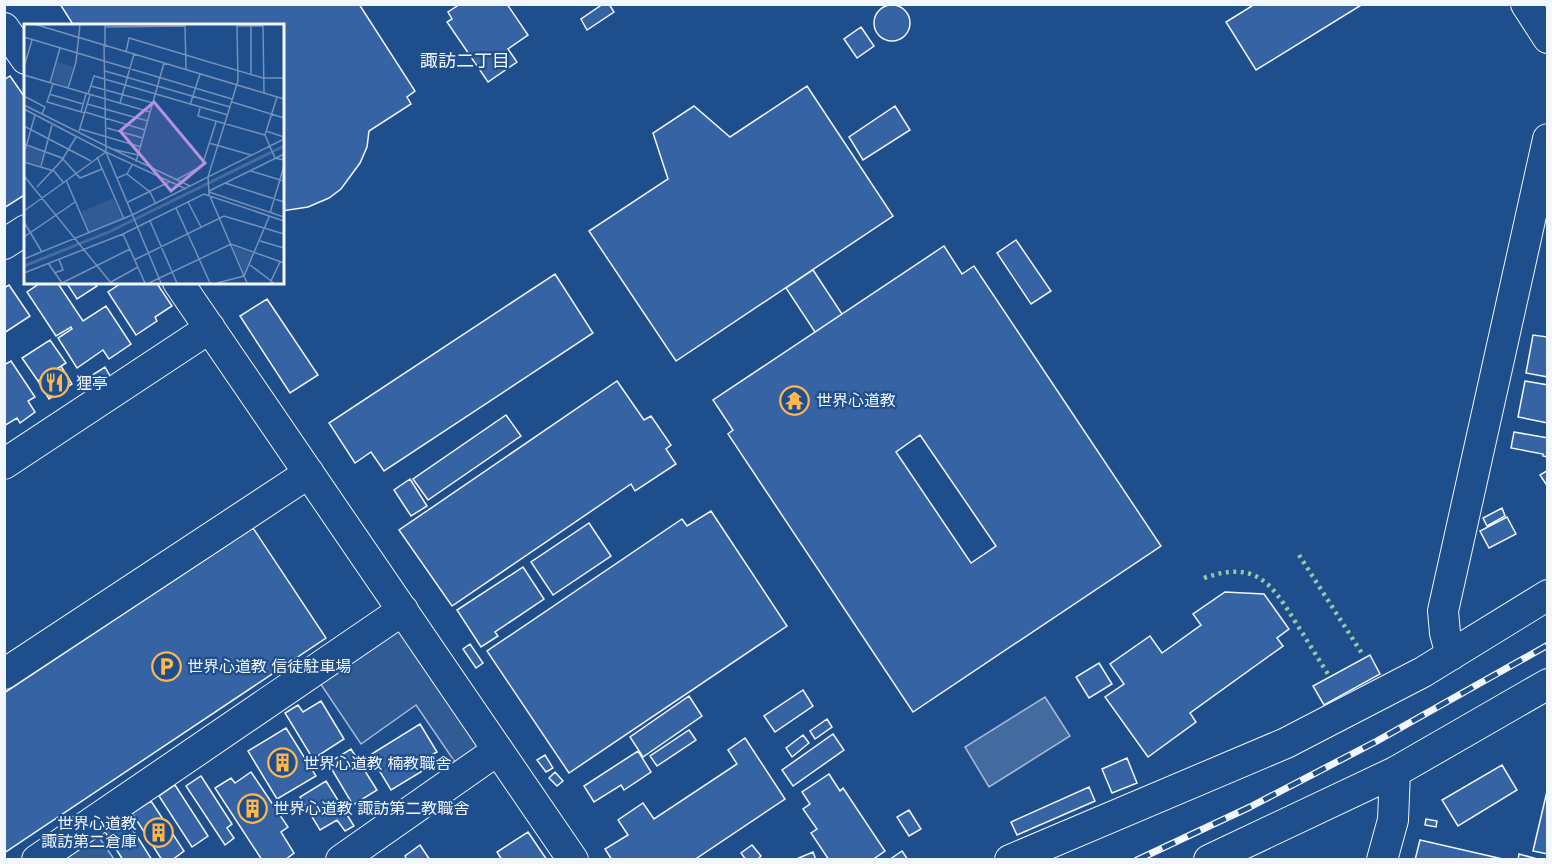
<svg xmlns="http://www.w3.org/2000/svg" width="1552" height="864" viewBox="0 0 1552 864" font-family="'DM Sans','Noto Sans JP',sans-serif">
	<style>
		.built { fill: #305b95; stroke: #a8bbd7; stroke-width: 1.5 }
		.water { fill: #446ba0; stroke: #a8bbd7; stroke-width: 1.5 }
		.building { fill: #3563a3; stroke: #f2f6ff; stroke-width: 1.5; fill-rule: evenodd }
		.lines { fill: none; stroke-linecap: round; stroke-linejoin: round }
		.street-casing { stroke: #f2f6ff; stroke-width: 32 }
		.street { stroke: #1f4e8c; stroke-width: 30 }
		.rail-casing { stroke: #f2f6ff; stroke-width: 7 }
		.rail { stroke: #1f4e8c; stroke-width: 4.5; stroke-dasharray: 14; stroke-linecap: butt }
		.hedge { stroke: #97c8a6; stroke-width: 4.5; stroke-dasharray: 3 4.5; stroke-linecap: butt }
		.labels { text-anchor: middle; stroke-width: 4.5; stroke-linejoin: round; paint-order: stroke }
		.poi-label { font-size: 16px; fill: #f2f6ff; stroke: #1f4e8c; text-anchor: start }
		.neighbourhood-label { font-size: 18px; fill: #f2f6ff; stroke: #1f4e8c }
		.inset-river { fill: none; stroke: #446ba0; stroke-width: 3 }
		.inset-road { fill: none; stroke: #7391ba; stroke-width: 1.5 }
		.view { fill: #b691df; fill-opacity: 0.15; stroke: #b691df; stroke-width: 3 }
		.inset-edge { fill: none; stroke: #f2f6ff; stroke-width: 3 }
	</style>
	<rect width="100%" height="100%" fill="#1f4e8c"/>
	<!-- built -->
	<path class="built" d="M401,627l81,120 -25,18 -41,-60 -55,39 -41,-61z
		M98,836l16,23 -50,1z"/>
	<!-- water -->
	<path class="water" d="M1045,697l25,39 -81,51 -24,-40z"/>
	<!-- building -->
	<path class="building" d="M60,4h299l56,87 -8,6 4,7 -42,27 -2,16 -7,16 -19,26 -12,9 -21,9 -26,4v-185h-208z
		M456,4h51l21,31 -20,14 9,13 -29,20 -41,-60 5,-3 -4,-7 9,-6z
		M603,4h6l5,8 -27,18 -6,-11z
		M1255,4h108l-107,66 -30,-48z
		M874 23a18 18 0 1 1 36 0a18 18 0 1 1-36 0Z
		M861,27l13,19 -17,12 -13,-19z
		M10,76l16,23v95l-22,14v-128z
		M807,86l86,130 -217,145 -87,-130 79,-52 -15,-46 41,-27 36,31z
		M895,106l15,24 -47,30 -14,-23z
		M1016,240l35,51 -20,13 -34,-51z
		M944,246l18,28 12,-8 187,280 -248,166 -185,-278 5,-4 -20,-30zM920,435l76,111 -25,17 -75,-111z
		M813,270l29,44 -27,18 -29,-44z
		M555,274l38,59 -209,138 -13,-19 -16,11 -26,-40z
		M42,282h15l26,39 23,-15 25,38 -22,15 -6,-9 -26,18 -19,-30 14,-9 -1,-2 -15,9 -29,-44z
		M66,282h28l3,4 -20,13z
		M123,282h33l16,24 -17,11 2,4 -21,14 -28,-43z
		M9,285l21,31 -26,17v-45z
		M267,299l51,76 -28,18 -50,-77z
		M1548,333v44l-22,-4 7,-38 14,2z
		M50,340l16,23 -28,18 -16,-23z
		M11,361l24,36 -7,4 7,11 -15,11 -3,-5 -13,8v-61z
		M61,366l11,18 -23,15 -11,-18z
		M105,367l5,9 -18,12 -6,-9z
		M617,381l27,39 7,-4 20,29 -5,4 10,15 -41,27 -4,-7 -179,122 -53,-76z
		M1525,381l23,4v38l-30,-6z
		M506,415l15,21 -93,64 -15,-21z
		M1514,432l34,6v19l-5,-1v-2l-32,-6z
		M1548,470v17l-8,-12z
		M410,479l17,27 -16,10 -17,-26z
		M1502,508l3,8 -18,10 -4,-8z
		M711,511l76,115 -218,147 -82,-122 195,-132 5,7z
		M1507,517l9,17 -27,14 -9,-17z
		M589,523l22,33 -58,39 -22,-33z
		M253,528l73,110 -322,215v-160z
		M523,567l21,32 -49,33 3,4 -17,11 -24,-37z
		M1225,592l39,2 25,35 -12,9 6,8 -93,67 6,9 -48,35 -43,-60 19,-13 -14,-20 40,-28 12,17 39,-28 -8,-11z
		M470,644l13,19 -7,5 -13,-19z
		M1370,655l10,19 -56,31 -11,-19z
		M1099,663l13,21 -23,14 -13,-21z
		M803,690l10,16 -38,26 -11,-16z
		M689,696l13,20 -59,41 -13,-20z
		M321,701l23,38 -31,20 -28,-46 13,-8 5,7z
		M827,719l5,8 -17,12 -5,-8z
		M420,724l17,28 -18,10 5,8 -33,20 -21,-35z
		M286,728l30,48 -39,23 -29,-48z
		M689,730l7,10 -39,26 -7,-10z
		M833,734l11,16 -51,36 -11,-16z
		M803,735l6,8 -17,14 -6,-9z
		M745,738l40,61 -91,61h-82l-7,-11 23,-14 -10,-15 25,-17 11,16 83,-55 -9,-14z
		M351,749l26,41 -24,15 -25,-42z
		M638,751l13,21 -27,18 -3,-5 -27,17 -10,-16z
		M545,755l8,13 -7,4 -9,-12z
		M1127,758l10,25 -25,10 -10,-24z
		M1502,765l15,25 -59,36 -16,-26z
		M251,772l37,55 -7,5 13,21 -9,7h-23l-47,-72 16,-10 4,5z
		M555,772l8,9 -6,5 -8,-8z
		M829,774l11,17 3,-3 42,63 -13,9h-43l-18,-27 6,-4 -14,-20 7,-5 -8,-12z
		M201,776l31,48 -5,4 7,10 -9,7 -39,-59z
		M326,781l28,45 -9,5 -8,-11 -17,10 -20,-33z
		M175,785l33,51 -16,11 -33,-51z
		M1089,787l6,14 -78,34 -6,-13z
		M1548,787v67l-15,-3z
		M151,801l33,50 -12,9h-10l-30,-47z
		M909,810l12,19 -12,7 -12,-19z
		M126,819l26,41h-29l-18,-28z
		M1426,819l11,2 -1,6 -11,-2z
		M528,832l19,28h-45l-5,-8z
		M1420,840l87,20h-92z
		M420,845l10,15h-23l-2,-4z
		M752,845l9,11 -4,4h-11l-5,-7z
		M902,851l6,9h-19z
		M813,852l3,8h-22z
		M1519,854l22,6h-23z"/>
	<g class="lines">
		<defs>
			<path id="street" d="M1526,4l22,34
				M4,28l22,31
				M4,244l22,-14
				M178,282l395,578
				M4,464l206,-136
				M1451,655l-6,-22 -2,-22 105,-472
				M4,674l305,-201
				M37,860l366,-250
				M341,860l157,-110
				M1010,860l276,-117 137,-71 125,-77
				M1209,860l186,-88 153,-88
				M1382,860l11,-40 2,-48"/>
		</defs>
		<!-- street casing -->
		<use href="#street" class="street-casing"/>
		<!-- street -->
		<use href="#street" class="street"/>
		<defs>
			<path id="rail" d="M1137,860l113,-53 127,-66 171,-96"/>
		</defs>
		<!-- rail casing -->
		<use href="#rail" class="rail-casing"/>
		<!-- rail -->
		<use href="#rail" class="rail"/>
		<!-- hedge -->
		<path class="hedge" d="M1299,555l64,100
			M1204,578c51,-18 67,4 92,45 11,17 21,34 32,51"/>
	</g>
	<!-- icons -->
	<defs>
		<symbol id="restaurant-ring" viewBox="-11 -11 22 22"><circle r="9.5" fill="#1f4e8c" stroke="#ffb74d" stroke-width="1.5"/><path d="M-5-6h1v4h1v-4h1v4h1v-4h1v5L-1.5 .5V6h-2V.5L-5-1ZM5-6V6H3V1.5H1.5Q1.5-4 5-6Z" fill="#ffb74d"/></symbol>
		<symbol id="temple-ring" viewBox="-11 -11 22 22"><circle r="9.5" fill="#1f4e8c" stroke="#ffb74d" stroke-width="1.5"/><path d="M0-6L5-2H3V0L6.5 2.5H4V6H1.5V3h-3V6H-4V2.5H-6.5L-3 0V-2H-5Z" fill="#ffb74d"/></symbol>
		<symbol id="parking-ring" viewBox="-11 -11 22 22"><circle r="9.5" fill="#1f4e8c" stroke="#ffb74d" stroke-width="1.5"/><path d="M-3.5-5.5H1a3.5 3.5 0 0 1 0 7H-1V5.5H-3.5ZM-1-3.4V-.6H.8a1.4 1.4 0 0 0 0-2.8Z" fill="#ffb74d"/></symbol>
		<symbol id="building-ring" viewBox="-11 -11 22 22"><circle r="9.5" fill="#1f4e8c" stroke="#ffb74d" stroke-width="1.5"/><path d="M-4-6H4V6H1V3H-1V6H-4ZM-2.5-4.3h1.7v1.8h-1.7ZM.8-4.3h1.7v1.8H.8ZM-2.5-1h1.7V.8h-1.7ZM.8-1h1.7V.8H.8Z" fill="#ffb74d"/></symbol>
	</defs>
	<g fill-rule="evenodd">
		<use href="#restaurant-ring" x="38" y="366" width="33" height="33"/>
		<use href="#temple-ring" x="778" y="384" width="33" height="33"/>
		<use href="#parking-ring" x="150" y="650" width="33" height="33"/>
		<use href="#building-ring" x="266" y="746" width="33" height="33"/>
		<use href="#building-ring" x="236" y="792" width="33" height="33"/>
		<use href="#building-ring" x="142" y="816" width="33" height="33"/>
	</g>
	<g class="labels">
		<!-- poi labels -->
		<g class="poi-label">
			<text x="76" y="389">狸亭</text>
			<text x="816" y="406">世界心道教</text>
			<text x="187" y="672">世界心道教 信徒駐車場</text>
			<text x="303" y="769">世界心道教 楠教職舎</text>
			<text x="273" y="814">世界心道教 諏訪第二教職舎</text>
			<text x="137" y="829" text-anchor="end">世界心道教<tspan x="137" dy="18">諏訪第二倉庫</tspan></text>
		</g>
		<!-- neighbourhood labels -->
		<g class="neighbourhood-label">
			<text x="465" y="67">諏訪二丁目</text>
		</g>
	</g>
	<!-- overview -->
	<g transform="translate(24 24)">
		<rect width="260" height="260" fill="#1f4e8c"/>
		<path d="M33,38l16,5 -6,19 -15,-5zM3,122l17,5 -4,14 -16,-4zM89,174l9,20 -32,14 -9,-20zM209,222l21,8 -10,20z" fill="#305b95"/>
		<path class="inset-river" d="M0,242l85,-34 175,-86"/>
		<path class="inset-road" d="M10,0l250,75M81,0v22M227,2v48M239,2l1,67M81,3l80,-1 1,43M0,13l80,24M80,21l2,107 55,131M102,28l3,-14 134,40h21M80,37l128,38M0,43l8,-27M81,47l125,36M0,51l126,37M26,59l10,-35M29,60l-6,18 38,11M67,62l62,17M44,64l8,-26 4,-38M25,70l34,10M64,70l6,-18 134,39M0,72l21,11 -3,7M253,73l-12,38 10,23 9,2M208,78l52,16M96,79l14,-49M63,80l61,17M0,81l82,41M166,81l10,-31M176,84l-2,8 67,19M0,85l82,43M57,88l5,-18M61,88l60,18M0,102l67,35M83,104l36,10M56,105l61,18M55,107l11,-36M242,107l18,6M185,119l42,12M0,120l38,14 18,20 22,-9M82,122l84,40M88,125l26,6M0,130l11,-39M73,133l27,62M0,138l30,9 9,11M112,138l28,-99M17,142l11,-41M227,147l33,10M103,150l23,18 6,12M0,152l87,107M93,154l10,-4 5,-9M42,156l23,53M152,156l26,-14 14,-44M201,159l59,19M13,163l25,-27 14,-23M185,167l75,-37M185,168l75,25M104,178l41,-20M164,178l13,25M152,184l34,75M0,187l82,-59 80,37M246,189l14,-47M126,197l27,62M0,198l18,30M99,210l22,49M0,213l51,-35M236,217l24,7M0,235l108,-44 152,-76M110,236l90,-44 60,18M24,239l14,20M226,241l24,18M0,249l99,-39 81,-40 80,27M30,249l9,-3 -4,-11M87,258l27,-15M38,259l68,-34M125,259l82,-39 53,19M193,259l27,-7 25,-59M223,259l-38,-89 -1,-17 30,-96 -1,-55h26M246,259l10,-21"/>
		<path class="view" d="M130,78l51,61 -34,28 -51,-60z"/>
		<rect width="260" height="260" class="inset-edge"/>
	</g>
	<!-- border -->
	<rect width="1552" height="864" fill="none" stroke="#f2f6ff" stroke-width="12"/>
</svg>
